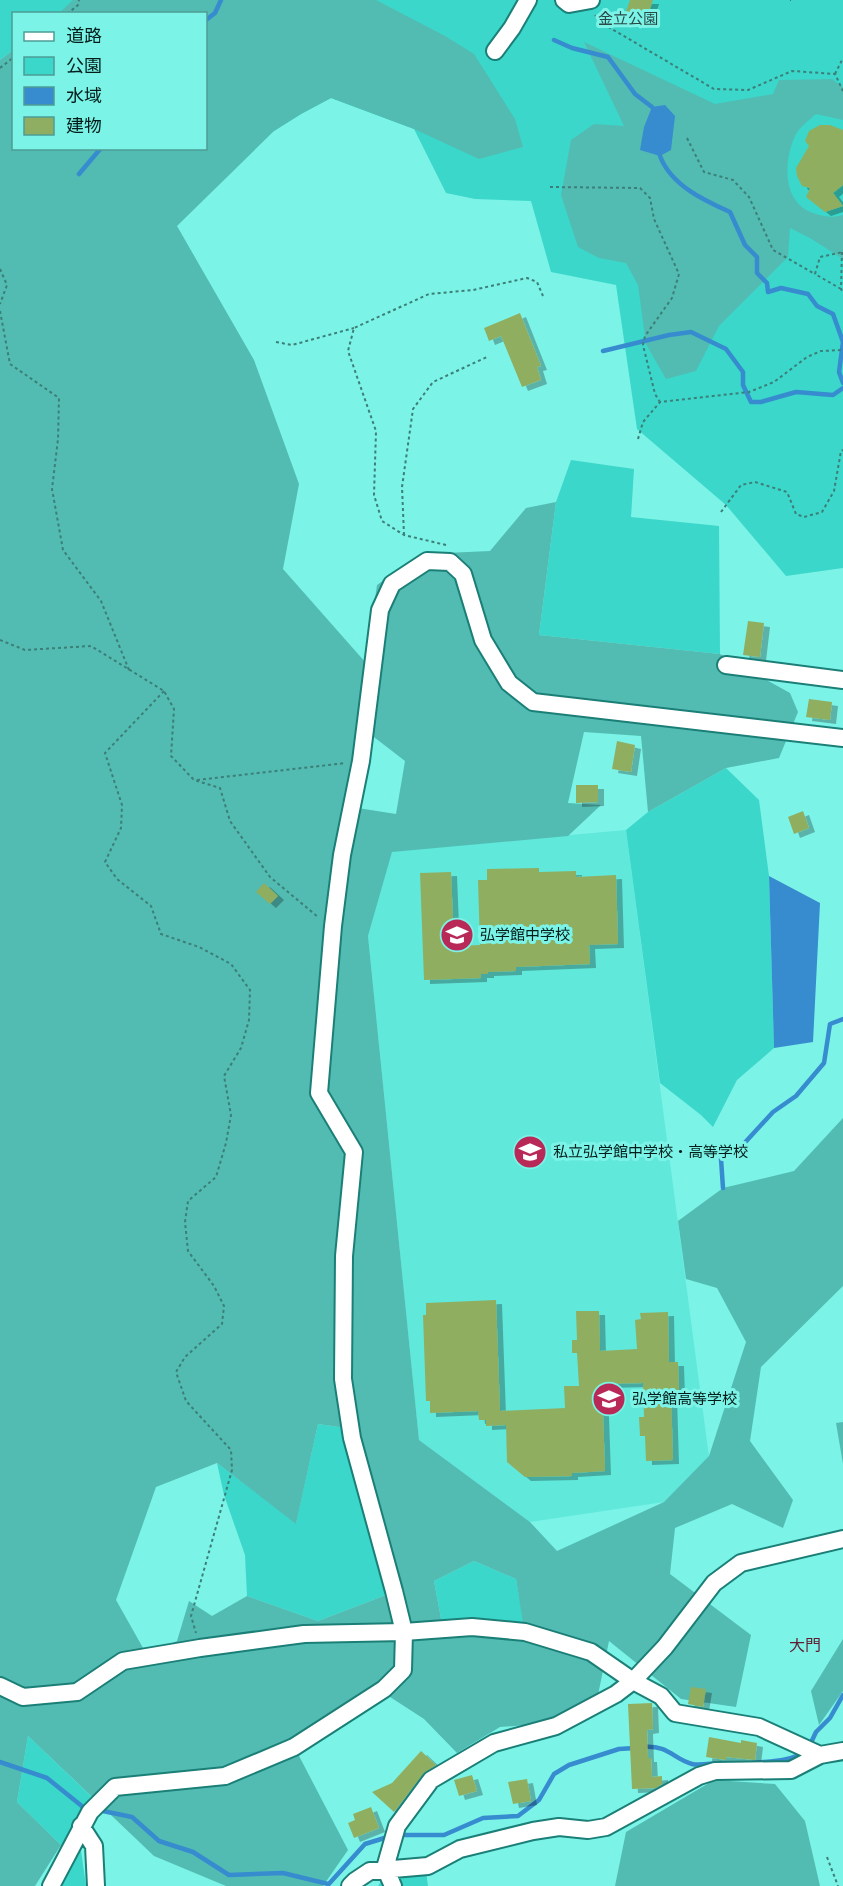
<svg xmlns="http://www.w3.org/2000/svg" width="843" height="1886" viewBox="0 0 843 1886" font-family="'Work Sans','Noto Sans JP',sans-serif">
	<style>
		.built { fill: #60e8db }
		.green { fill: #3bd7ca }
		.forest { fill: #52bcb2; fill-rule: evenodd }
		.water { fill: #378bcf }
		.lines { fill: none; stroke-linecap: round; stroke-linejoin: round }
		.stream { stroke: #378bcf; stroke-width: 4.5 }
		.building { fill: #90ae61; filter: url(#shadow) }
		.minor-casing { stroke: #1b7f77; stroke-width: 20 }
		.path { stroke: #3b7f78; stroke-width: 2; stroke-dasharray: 3 3; stroke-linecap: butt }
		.minor { stroke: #fff; stroke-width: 16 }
		.labels { text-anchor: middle; stroke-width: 6; stroke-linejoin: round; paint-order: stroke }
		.park-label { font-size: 15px; fill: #294946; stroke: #7cf3e7 }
		.poi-label { font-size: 15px; fill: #031d1a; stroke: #7cf3e7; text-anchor: start }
		.neighbourhood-label { font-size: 16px; fill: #611d30; stroke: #7cf3e7 }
	</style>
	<defs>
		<filter id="shadow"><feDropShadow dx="6" dy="4" stdDeviation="0" flood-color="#0004"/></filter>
	</defs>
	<rect width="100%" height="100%" fill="#7cf3e7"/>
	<!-- built -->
	<path class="built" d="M626,830l83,627 -45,45 -134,20 -111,-82 -51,-504 24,-85z"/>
	<!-- green -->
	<path class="green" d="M0,0h73l1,1 -15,12 -45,1 -1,36 -13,10z
		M174,0h669v568l-57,8 -60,-71 -89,-76 -21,-144 -65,-13 -20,-71 -56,-2 -29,-6 -32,-64 -83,-31 -30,16 -27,17 -68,-117z
		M571,460l63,9 -3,48 88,9 1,128 -181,-19 17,-133z
		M726,768l33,32 10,76 5,172 -37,32 -24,47 -12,-12 -41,-32 -34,-253 22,-18z
		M318,1424l41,6 40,160 -81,31 -71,-25 -2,-41 -21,-60 -7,-32 79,60z
		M474,1561l42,18 8,44 -82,1 -8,-43z
		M28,1736l71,68 -20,32 7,50h-32l7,-41 -44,-43z
		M426,1871l2,15h-50l4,-6z"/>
	<!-- forest -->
	<path class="forest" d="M73,0h303l69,36 29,18 41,65 8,28 -44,12 -65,-30 -83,-31 -30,16 -27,17 -97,95 77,134 45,124 -16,85 83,94 11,-78 45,-31 68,-3 36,-43 30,-6 -17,133 181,19 70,39 8,19 -19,46 -53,10 -78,44 -7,-76 -57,-4 -16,71 33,2 -33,31 -176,16 -24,84 51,504 111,82 27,29 107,-49 45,-46 37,-114 -29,-54 -31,-9 -8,-58 45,-33 71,-17 49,-53v168l-82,81 -11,74 43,59 -10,28 -51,-24 -57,24 -5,46 81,61 -15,72 -55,-8 -72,-58 -11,54 -55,29 -43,3 -43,26 -33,-34 -37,-24 -90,57 51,98 -25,36h-97l-72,-30 -126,-120 -11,66 44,43 -26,41h-35v-1826l13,-10 1,98h192v-134l-147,-1zM361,727l44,34 -9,53 -51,-8zM318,1424l41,6 40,160 -81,31 -71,-25 -35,20 -23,-15 -12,40 -30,14 -31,-55 40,-113 61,-24 79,61zM474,1561l42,18 7,44 -81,1 -8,-43z
		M584,42l131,62 58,-10 6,-14 53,-1 11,8v33l-27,-6c-7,6 -16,13 -20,20 -13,27 -15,70 20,80 10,3 16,4 27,1v44l-33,-21 -20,-10 -2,29 -69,69 -23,45 -30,8 -20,-35 -8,-59 -12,-22 -27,-5 -21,-11 -17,-52 10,-55 23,-16 30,2z
		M843,1422v42l-7,-41z
		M843,1639v52l-24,34 -8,-34z
		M714,1780l61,4 30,37 15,65h-205l11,-54z"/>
	<!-- water -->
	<path class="water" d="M665,105l10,11 -4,34 -11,6 -20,-6 4,-23 8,-20z
		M769,876l51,27 -7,139 -39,6z"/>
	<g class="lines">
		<!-- stream -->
		<path class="stream" d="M206,20l9,-7 6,-13
			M554,40l18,8 36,9 27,37 17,13
			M660,156c11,29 43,44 70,56l15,33 12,12v16l10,10 1,9 13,-4 27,6 9,12 16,8 10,28 -4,30 4,11
			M79,174l22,-26
			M603,351l66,-16 22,-3 35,17 17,23v13l8,17h10l35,-10 37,3 10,-7
			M723,1188l-2,-29 18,-10 34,-37 23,-16 28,-33 6,-39 13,-5
			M643,1747c26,-2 30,12 49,17 8,2 20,-1 29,-1
			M809,1747l7,-15 14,-14 13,-23
			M0,1762l47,16 36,29 6,1
			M753,1763c15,-2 37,-1 50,-11
			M98,1810l34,7 27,24 34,11 36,23 54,-2 45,11
			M399,1835h45l39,-17 35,-2 21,-16 15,-26 15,-9 50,-16 16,-1
			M327,1886l38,-42 26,-8"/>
	</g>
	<!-- building -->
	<path class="building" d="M630,0h23l-7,21 -21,-7z
		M820,125h10l13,5v55l-10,8 10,13 -18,6 -19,-15 4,-9 -8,-2 -5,-10 -1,-8 13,-22 -4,-5 4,-10z
		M520,313l21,53 -4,1 4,13 -19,7 -21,-51 -12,5 -5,-13z
		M748,621l16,2 -4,34 -17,-2z
		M809,699l23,3 -2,18 -24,-3z
		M617,741l18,4 -4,27 -19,-3z
		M576,785h22v17l-22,1z
		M803,811l6,17 -15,6 -6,-17z
		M539,868v4l37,-1v6l40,-2 2,69 -29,1 1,19 -74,3v4l-28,1v2h-7v4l-57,2 -4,-107 31,-1 3,74 26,-1 -2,-65h9v-11z
		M264,883l14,13 -8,8 -14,-12z
		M496,1300l4,111 65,-3 -1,-22h15l-2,-33h-5v-13h5l-1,-29h23l1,40 37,-2 -2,-29 6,-1 -1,-6 28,-1 1,50h9l1,31h-8l2,67 -27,1 -1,-25h-5l-1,-19h5l-1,-34 -41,1 3,87 -33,2v3l-47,1 -18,-15 -1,-37 -20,1v-6h-7l-1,-9 -48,2v-12h-4l-3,-86h3v-12z
		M691,1687l15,2 -3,18 -15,-3z
		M652,1703l1,26 -6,1 1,28h3l1,19 10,-1v8l-6,4 -24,1 -4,-85z
		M709,1737l32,6v-3l16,3 -2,17 -29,-3v3l-20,-3z
		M421,1751l15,14 -13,9 -29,38 -22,-20 20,-9z
		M472,1775l5,16 -18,5 -5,-16z
		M527,1779l4,22 -18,3 -5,-22z
		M371,1807l8,21 -25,10 -6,-15 7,-3 -2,-6z"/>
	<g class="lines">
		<defs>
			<path id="minor" d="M564,0l5,4 22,-4
				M495,51l17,-23 16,-28
				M726,665l117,15
				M0,1686l23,11 54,-5 46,-31 77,-13 104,-14 100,-2 68,-5 53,5 66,20 42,29 28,15 14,17 84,14 61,28
				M81,1826l13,20 2,40
				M51,1886l39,-74 25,-25 110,-11 69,-29 90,-58 19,-19 1,-38 -10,-41 -42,-153 -9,-59 1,-123 10,-104 -35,-59 14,-167 9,-71 19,-94 19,-151 12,-26 35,-23 23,1 13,12 20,66 26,43 24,19 310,36
				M350,1886l5,-5 15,-10 58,-5 32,-17 73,-18 26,-4 29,3 18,-3 93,-51 16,-5 76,-1 29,-15 23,-4
				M393,1886l-8,-18 12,-42 34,-46 63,-37 62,-17 60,-32 17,-13 32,-34 49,-64 27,-20 102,-24"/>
		</defs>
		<!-- minor casing -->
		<use href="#minor" class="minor-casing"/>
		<!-- path -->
		<path class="path" d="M790,0h1
			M67,14l11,-9 1,-5
			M595,15l5,7 114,67 34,1 44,-19 43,3 8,17
			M0,68l14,-11
			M835,74l8,-16
			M687,138l17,34 29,8 16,17 24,53 42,24
			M550,187l90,1 10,10 4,21 25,55 -7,24 -27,38 -2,9 12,49 5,8
			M842,252l-1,37 2,4
			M0,269l7,16 -7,19
			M841,289l-26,-15 5,-17 23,-5
			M0,311l10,53 49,34 -1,41 -6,50 11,61 38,51 28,69
			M276,342l16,3 62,-17
			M638,439l5,-17 17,-20 89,-10 25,-10 33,-25 14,-6 22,-1
			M721,512l20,-27 14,-3 32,10 9,22 8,3 18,-5 12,-21 7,-40 2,-1
			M404,535l-2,-48 11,-78 20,-27 54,-25
			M446,545l-42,-10 -22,-14 -8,-26 2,-64 -28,-80 6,-23 75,-34 44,-4 54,-12 10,4 6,14
			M0,640l25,10 66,-4 73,45 10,18 -3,47 23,24 26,8 10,33 40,56 48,40
			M164,691l-59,62 17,52 -1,23 -16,34 12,17 34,27 10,28 38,13 32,17 19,26 -1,30 -8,28 -17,28 7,39 -5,28 -10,34 -28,24 -3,21 3,29 26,35 10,20 -2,18 -37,33 -9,15 10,29 45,49 1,20 -41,146 5,17
			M197,780l149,-17
			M827,1857l11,29"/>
		<!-- minor -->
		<use href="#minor" class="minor"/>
	</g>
	<!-- icons -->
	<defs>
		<symbol id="school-disc" viewBox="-11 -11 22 22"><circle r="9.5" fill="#b82958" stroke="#7cf3e7"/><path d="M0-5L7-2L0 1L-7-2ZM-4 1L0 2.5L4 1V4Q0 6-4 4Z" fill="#fff"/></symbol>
	</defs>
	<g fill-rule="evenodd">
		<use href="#school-disc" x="438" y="916" width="38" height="38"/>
		<use href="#school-disc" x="511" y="1133" width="38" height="38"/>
		<use href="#school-disc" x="590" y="1380" width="38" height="38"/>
	</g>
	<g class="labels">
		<!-- park labels -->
		<g class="park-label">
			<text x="628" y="24">金立公園</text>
		</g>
		<!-- poi labels -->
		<g class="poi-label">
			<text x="480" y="940">弘学館中学校</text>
			<text x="553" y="1157">私立弘学館中学校・高等学校</text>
			<text x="632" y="1404">弘学館高等学校</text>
		</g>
		<!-- neighbourhood labels -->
		<g class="neighbourhood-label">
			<text x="805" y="1651">大門</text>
		</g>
	</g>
	<!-- legend -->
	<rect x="12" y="12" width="195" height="138" fill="#7cf3e7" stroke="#4c9d95" stroke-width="1.5"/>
	<rect x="24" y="32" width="30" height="9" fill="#ffffff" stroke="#4c9d95" stroke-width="1.5"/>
	<text x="66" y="42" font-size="18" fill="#031d1a">道路</text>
	<rect x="24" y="57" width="30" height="18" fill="#3bd7ca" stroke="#4c9d95" stroke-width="1.5"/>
	<text x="66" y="72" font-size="18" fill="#031d1a">公園</text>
	<rect x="24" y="87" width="30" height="18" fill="#378bcf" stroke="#4c9d95" stroke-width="1.5"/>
	<text x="66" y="102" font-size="18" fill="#031d1a">水域</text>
	<rect x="24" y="117" width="30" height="18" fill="#90ae61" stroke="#4c9d95" stroke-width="1.5"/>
	<text x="66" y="132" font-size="18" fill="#031d1a">建物</text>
</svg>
